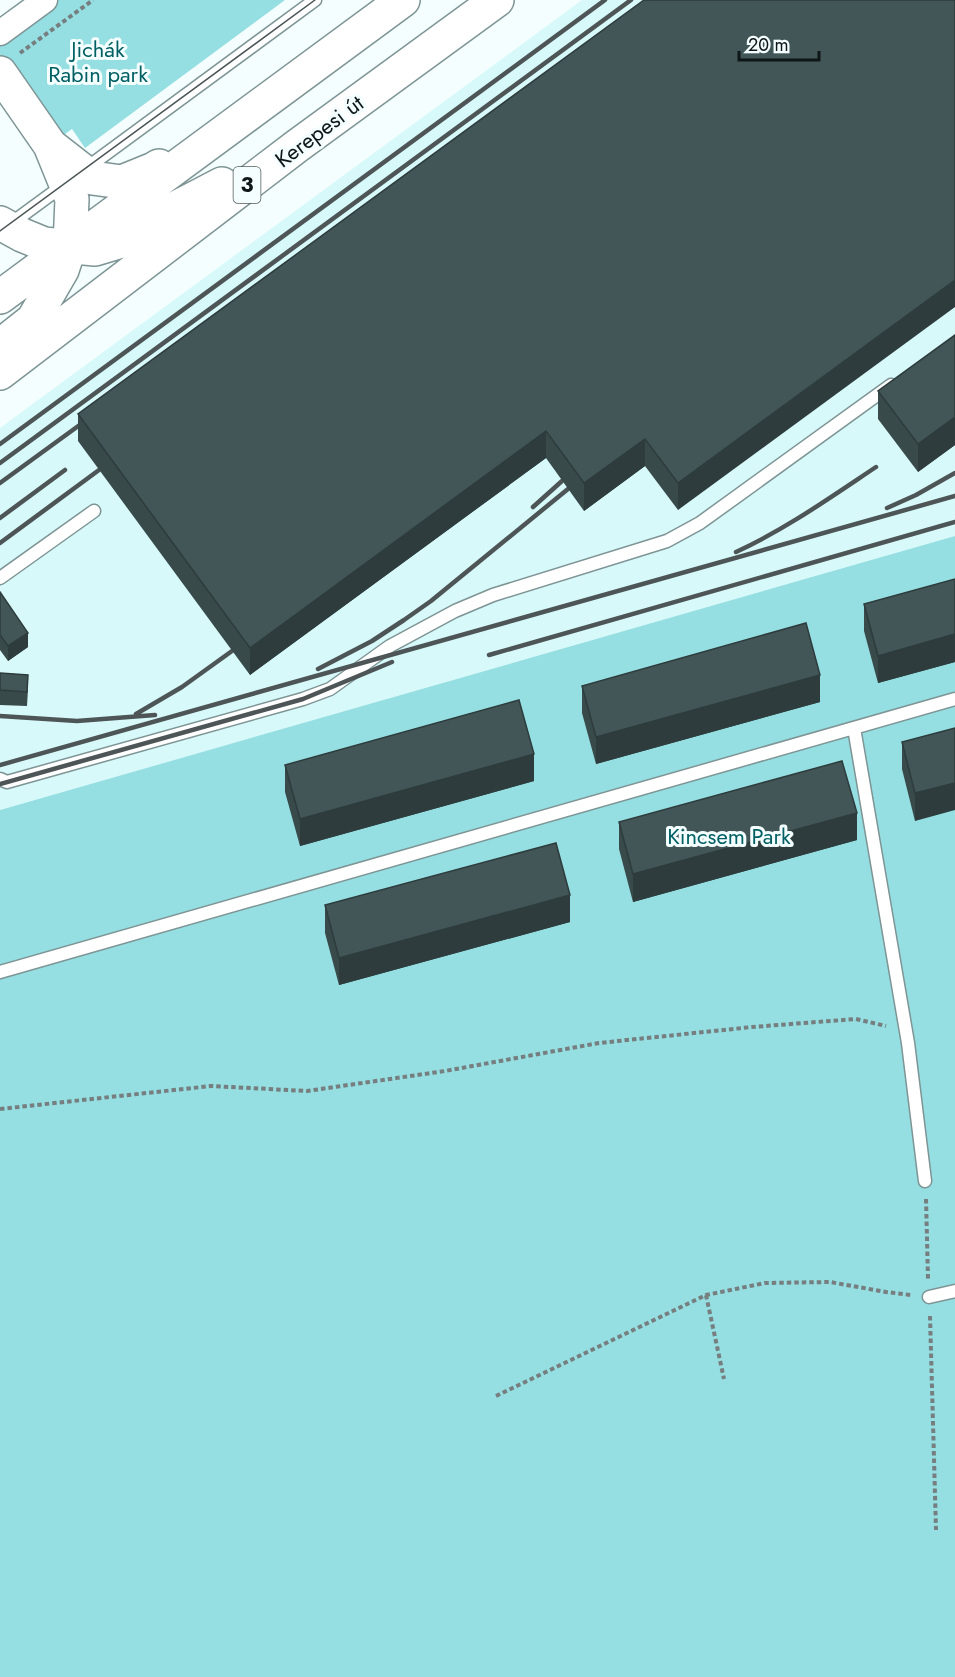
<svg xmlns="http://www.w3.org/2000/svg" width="955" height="1677" viewBox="0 0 955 1677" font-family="Jost,sans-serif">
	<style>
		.built { fill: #d7f9fa }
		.green { fill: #95dfe2 }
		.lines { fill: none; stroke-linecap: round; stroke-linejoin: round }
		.service-casing { stroke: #7e9495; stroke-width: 15 }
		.minor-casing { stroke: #7e9495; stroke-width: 27 }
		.primary-casing { stroke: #7e9495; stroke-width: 36 }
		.path { stroke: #767e7f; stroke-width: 4; stroke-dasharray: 4.5 3; stroke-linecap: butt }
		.service { stroke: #fff; stroke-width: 12 }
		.minor { stroke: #fff; stroke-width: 24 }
		.primary { stroke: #fff; stroke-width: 33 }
		.tram { stroke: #4d5556; stroke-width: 1.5 }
		.rail { stroke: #4d5556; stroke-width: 4.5 }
		.wall { fill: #394a4b }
		.shaded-wall { fill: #2e3c3d }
		.building { fill: #425657; stroke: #2e3c3d; stroke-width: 1.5 }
		.labels { text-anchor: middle; stroke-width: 6; stroke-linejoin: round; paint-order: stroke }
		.shield { fill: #f4fefe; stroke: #535c5c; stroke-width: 1.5 }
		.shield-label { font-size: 21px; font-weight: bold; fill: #0e1617 }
		.park-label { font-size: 22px; fill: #005f63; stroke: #f4fefe }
		.street-label { font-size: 22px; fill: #0e1617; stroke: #f4fefe }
	</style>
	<rect width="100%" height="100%" fill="#f4fefe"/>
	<!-- built -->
	<path class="built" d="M582,0h373v536l-955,274v-382z"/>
	<!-- green -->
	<path class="green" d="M43,0h242l-200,148 -13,-19 -22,16 -50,-59v-54z
		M955,536v1141h-955v-867z"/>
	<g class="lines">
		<defs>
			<path id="service" d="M84,170l231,-170
				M9,225l56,-41
				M0,578l94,-67
				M854,728l54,315 17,138
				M0,779l7,3 296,-83 27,-10 60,-43 65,-35 38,-16 174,-54 33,-18 191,-138
				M0,972l955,-273
				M929,1297l26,-6"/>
			<path id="minor" d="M0,33l45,-33"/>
			<path id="primary" d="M0,73l50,72 22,54 -2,47 -8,24 -29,50 -33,26
				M51,146l41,32 30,4 32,-13 5,-3
				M0,223l22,12 22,9 51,5 30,-9 51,-32 46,-24
				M0,297l403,-297
				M0,373l297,-227 200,-146"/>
		</defs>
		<!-- service casing -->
		<use href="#service" class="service-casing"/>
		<!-- minor casing -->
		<use href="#minor" class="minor-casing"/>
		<!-- primary casing -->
		<use href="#primary" class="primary-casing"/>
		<!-- path -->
		<path class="path" d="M20,53l73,-53
			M0,1109l211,-23 96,5 138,-20 154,-28 153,-16 104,-8 30,7
			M926,1199l2,80
			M706,1295l18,84
			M930,1316l6,214
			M496,1396l210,-101 59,-12 65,-1 56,10 25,3"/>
		<!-- service -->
		<use href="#service" class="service"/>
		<!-- minor -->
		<use href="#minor" class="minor"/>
		<!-- primary -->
		<use href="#primary" class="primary"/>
		<!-- tram -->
		<path class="tram" d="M0,231l315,-231"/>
		<!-- rail -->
		<path class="rail" d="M0,444l605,-444
			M0,463l631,-463
			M0,483l92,-67
			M533,507l29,-26
			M887,508l29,-13 39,-22
			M0,518l65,-48
			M0,543l99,-73
			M736,552c50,-23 95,-55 140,-85
			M489,655l466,-133
			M318,669l54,-28 32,-21 27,-19 137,-112
			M136,714l46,-27 50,-36
			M0,716l77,5 78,-6
			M0,765l955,-269
			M0,784l303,-85 89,-37"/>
	</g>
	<!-- wall -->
	<path class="wall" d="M955,0l-277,510 -33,-44 -61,45 -38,-53 -296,217 -172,-234v-27z
		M955,335v110l-37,27 -40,-53v-28z
		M955,579v83l-77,21 -14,-52v-27z
		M0,592l28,55 -20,14 -8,-11z
		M0,673l28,16 -1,17 -27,-1z
		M582,686l238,16 -224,62 -14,-51z
		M955,728l-40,93 -13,-52v-27z
		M285,765l249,16 -234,65 -15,-54z
		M619,822l238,18 -224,62 -14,-53z
		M325,905l245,17 -231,63 -14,-52z"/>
	<!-- shaded-wall -->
	<path class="shaded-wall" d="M955,280v27l-277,203v-27z
		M955,417v28l-37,27v-28z
		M546,431v27l-296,217v-27z
		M645,439v27l-61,45v-28z
		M28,633v14l-20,14v-15z
		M955,634v28l-77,21v-27z
		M820,675v27l-224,62v-27z
		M534,754v27l-234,65v-27z
		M955,783v27l-40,11v-28z
		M857,813v27l-224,62v-28z
		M570,895v27l-231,63v-27z"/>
	<!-- building -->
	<path class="building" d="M644,0h311v280l-277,203 -33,-44 -61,44 -38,-52 -296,217 -172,-234z
		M955,335v82l-37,27 -40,-53z
		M955,579v55l-77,22 -14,-52z
		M0,592l28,41 -20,13 -8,-11z
		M806,623l14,52 -224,62 -14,-51z
		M0,673l28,2 -1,17 -27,-2z
		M519,700l15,54 -234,65 -15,-54z
		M955,728v55l-40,10 -13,-51z
		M842,761l15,52 -224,61 -14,-52z
		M556,843l14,52 -231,63 -14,-53z"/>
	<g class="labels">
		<!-- shield labels -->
		<rect class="shield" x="233.5" y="167" width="27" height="36" rx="4.5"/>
		<g class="shield-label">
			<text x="247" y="192">3</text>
		</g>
		<!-- park labels -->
		<g class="park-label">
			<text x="98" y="57">Jichák<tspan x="98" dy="25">Rabin park</tspan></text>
			<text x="729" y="844">Kincsem Park</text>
		</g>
		<!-- street labels -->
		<g class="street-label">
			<text transform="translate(319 131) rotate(-37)" y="8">Kerepesi út</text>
		</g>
	</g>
	<!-- scale -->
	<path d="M739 51v9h80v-9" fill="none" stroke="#0e1617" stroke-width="3"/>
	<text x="748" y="51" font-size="18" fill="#0e1617" stroke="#f4fefe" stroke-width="4.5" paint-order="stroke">20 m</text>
</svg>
